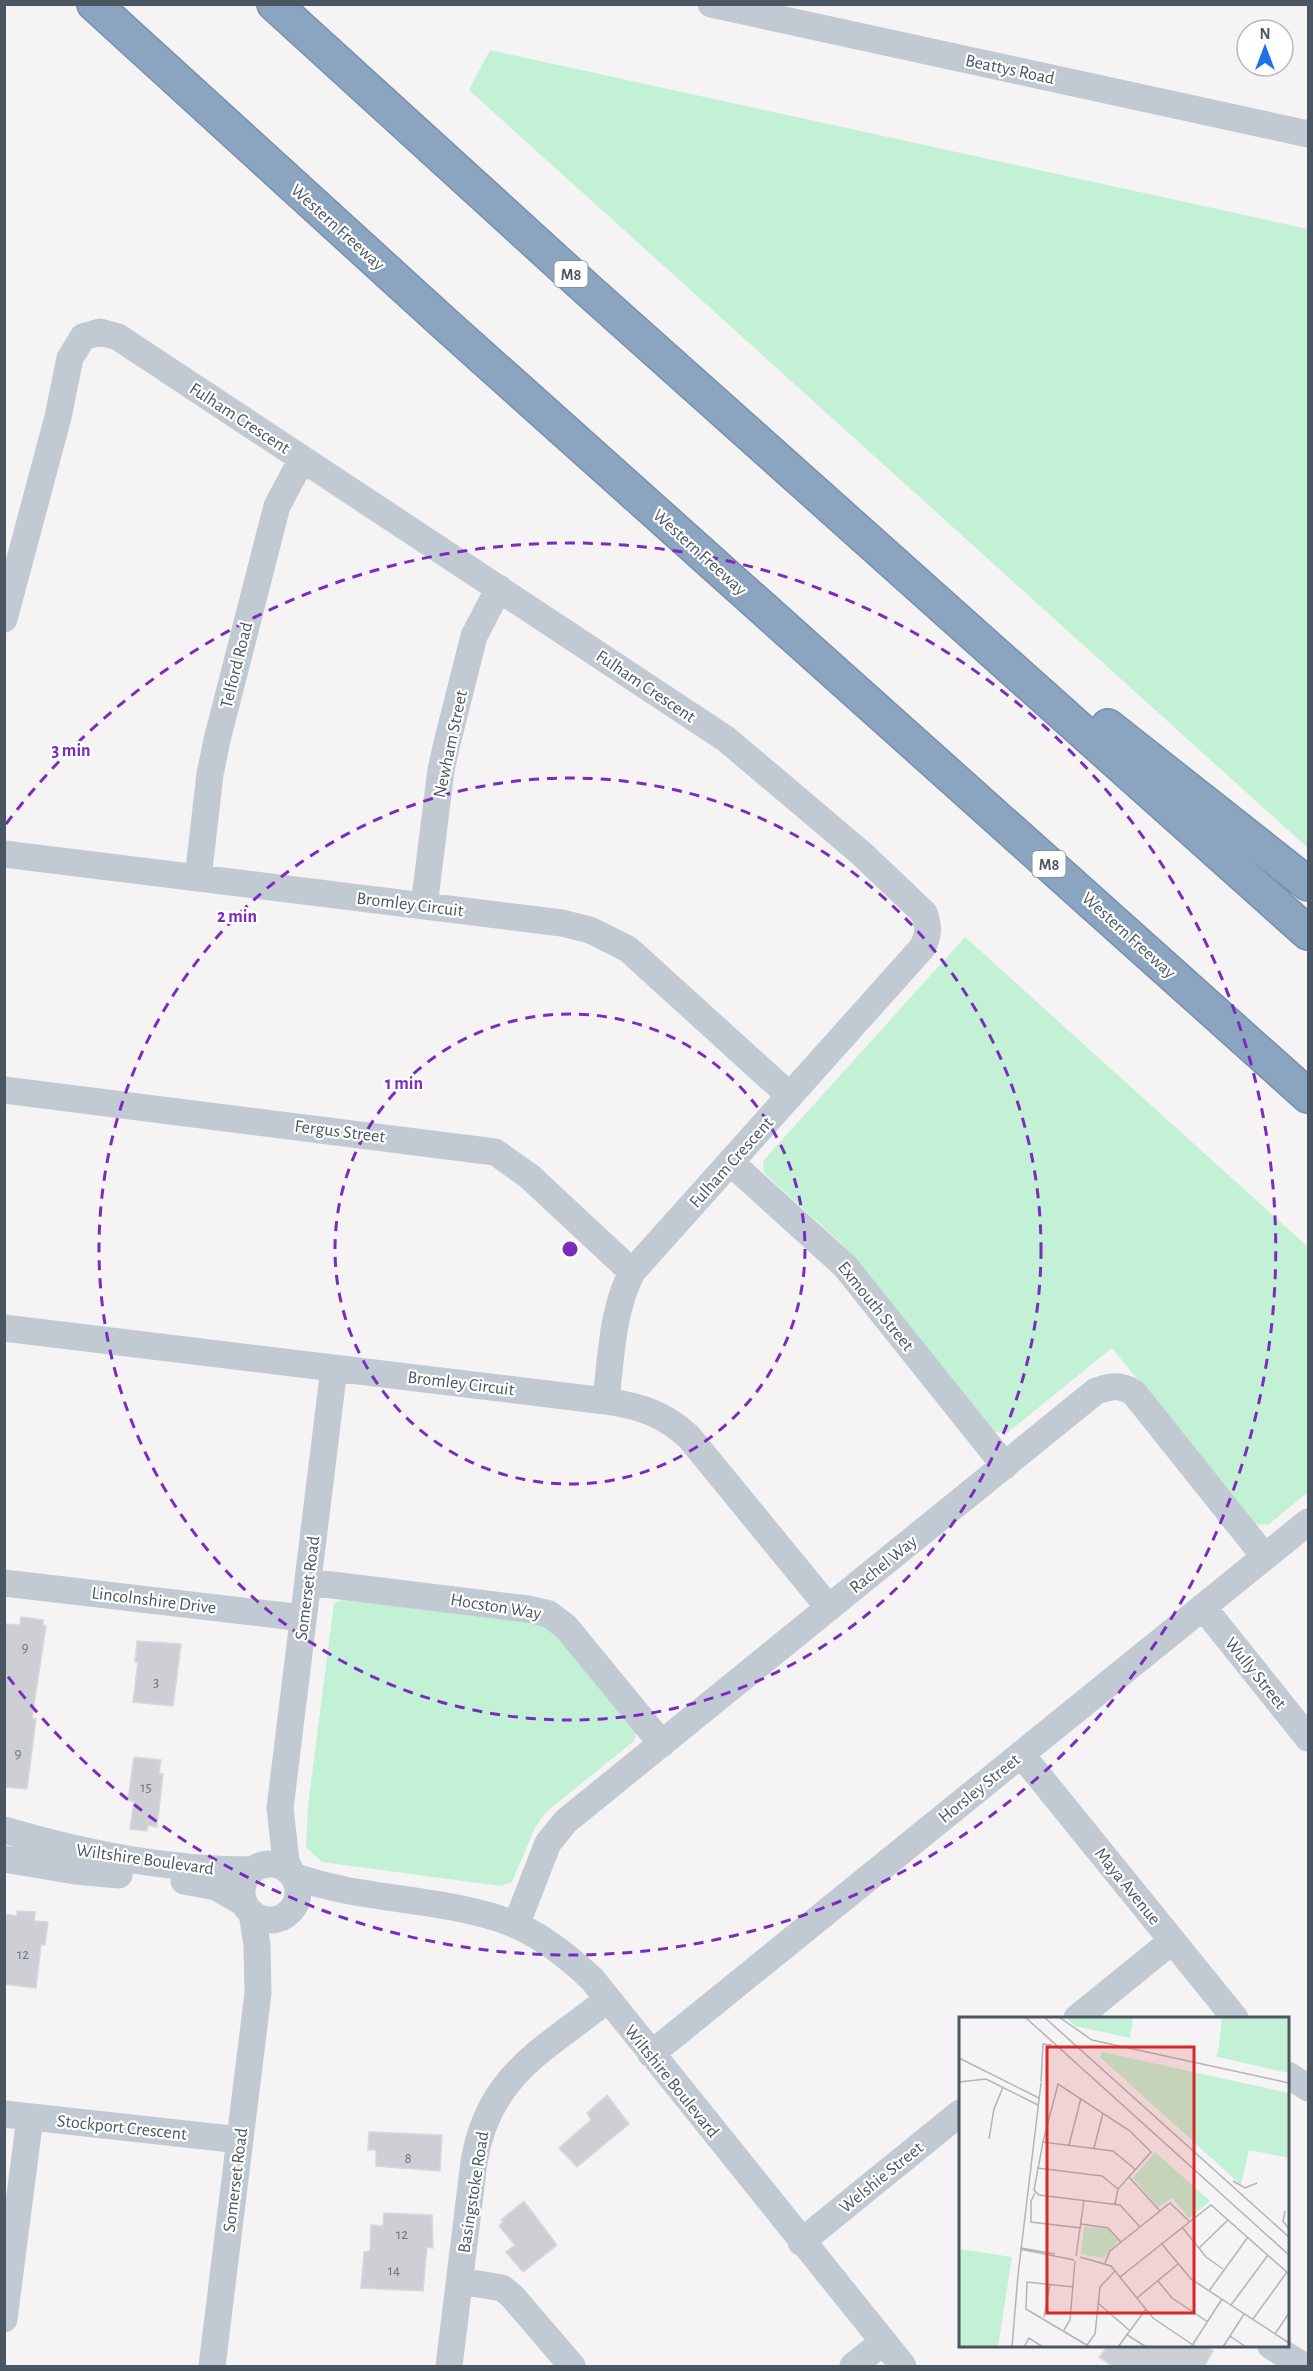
<svg xmlns="http://www.w3.org/2000/svg" width="1313" height="2371" viewBox="0 0 1313 2371" font-family="'Alegreya Sans',sans-serif">
	<style>
		.green { fill: #c3f1d5 }
		.building { fill: #cdcfd5; stroke: #d7d9de; stroke-width: 1.5 }
		.lines { fill: none; stroke-linecap: round; stroke-linejoin: round }
		.highway-casing { stroke: #7690ad; stroke-width: 36 }
		.minor { stroke: #c1cad2; stroke-width: 27 }
		.highway { stroke: #8ba5c1; stroke-width: 33 }
		.ring { fill: none; stroke: #7b2cbf; stroke-width: 3; stroke-dasharray: 10 8 }
		.labels { text-anchor: middle; stroke-width: 4.5; stroke-linejoin: round; paint-order: stroke }
		.number-label { font-size: 15px; fill: #6b747e }
		.shield { fill: #fff; stroke: #808990; stroke-width: 1.5 }
		.shield-label { font-size: 16px; font-weight: bold; fill: #4a5661 }
		.street-label { font-size: 18px; fill: #4a5661; stroke: #fff }
		.inset-road { fill: none; stroke: #b1b4b9; stroke-width: 1.5 }
		.view { fill: #d62828; fill-opacity: 0.15; stroke: #d62828; stroke-width: 3 }
		.inset-edge { fill: none; stroke: #4a5661; stroke-width: 3 }
		.centre { fill: #7b2cbf; stroke: #fff; stroke-width: 3 }
		.ring-label { font-size: 18px; text-anchor: middle; font-weight: bold; fill: #7b2cbf; stroke: #fff; stroke-width: 4.5; stroke-linejoin: round; paint-order: stroke }
	</style>
	<rect width="100%" height="100%" fill="#f5f3f3"/>
	<!-- green -->
	<path class="green" d="M490,50l818,179v619l-839,-758z
		M965,937l343,310v245l-40,33 -13,-1 -143,-176 -105,85 -13,-1 -151,-187 -79,-72 -1,-12z
		M342,1600l199,23 13,6 77,94 5,10 -2,8 -89,72 -11,17 -22,52 -12,4 -178,-24 -16,-15 2,-41 26,-203z"/>
	<!-- building -->
	<path class="building" d="M21,1617l22,3v6h3l-14,92 4,1 -9,70 -23,-2v-163l16,1z
		M137,1641l44,3 -8,62 -40,-4 5,-40h-3z
		M134,1757l27,3 -2,13 4,1 -6,53 -9,-2 -1,6 -17,-2 4,-27 -6,-2z
		M17,1911l18,1 -1,9 14,1 -3,23h-4l-5,43 -32,-4v-70l13,2z
		M607,2095l22,29 -52,43 -18,-19 32,-28 -4,-7z
		M369,2132l73,3 -2,36 -64,-5v-16h-8z
		M524,2201l33,44 -34,27 -17,-20 9,-7 -16,-19 4,-4 -2,-2z
		M384,2213l48,2 1,33 -6,-1 -4,44 -62,-3 3,-36 6,-1 1,-26 12,1z
		M1108,2346h97l8,5 -9,16h-90l-15,-10z"/>
	<g class="lines">
		<defs>
			<path id="highway" d="M94,4l350,319 864,773
				M274,4l314,286 720,643
				M1108,726l200,158"/>
		</defs>
		<!-- highway casing -->
		<use href="#highway" class="highway-casing"/>
		<!-- minor -->
		<path class="minor" d="M711,4l597,130
			M4,619l54,-202 12,-59 13,-21 17,-5 18,5 608,402 136,115 62,59c5,14 5,22 -2,35l-290,324c-20,39 -21,85 -26,129
			M4,854l558,69 28,7 38,19 162,147
			M198,878l12,-104 7,-34 60,-234 25,-47
			M424,906l17,-136 6,-27 27,-107 25,-48
			M4,1090l491,62 34,24 103,96
			M730,1162l115,104 160,200
			M4,1328l602,73c33,5 57,12 83,36l140,171
			M308,1582l220,27 21,5 17,13 96,117
			M4,1583l299,35
			M1203,1607l105,131
			M1021,1754l214,264
			M4,1830c82,24 163,40 249,40
			M4,1859l71,12 44,4
			M242 1892a28 28 0 1 1 56 0a28 28 0 1 1-56 0Z
			M291,1873l-5,-12 -6,-53 54,-440
			M293,1876c67,24 140,21 207,43 35,11 65,35 92,60l311,387
			M184,1881l32,6 28,16
			M516,1925l32,-82 18,-22 530,-430c15,-5 24,-7 38,2l131,164
			M1077,2018l95,-77
			M651,2054l657,-532
			M1288,2075l20,13
			M4,2114l236,26
			M801,2242l159,-129
			M460,2281l42,7 10,8 60,70
			M4,2319l26,-202
			M1271,2346l33,20
			M212,2366l46,-373 -1,-48 -5,-32
			M449,2366l25,-204c14,-87 70,-112 133,-162
			M853,2366l30,-24"/>
		<!-- highway -->
		<use href="#highway" class="highway"/>
	</g>
	<!-- distance rings -->
	<g class="ring">
		<circle cx="570" cy="1249" r="235"/>
		<circle cx="570" cy="1249" r="471"/>
		<path d="M6 824A706 706 0 1 1 6 1674"/>
	</g>
	<g class="labels">
		<!-- number labels -->
		<g class="number-label">
			<text x="25" y="1652">9</text>
			<text x="156" y="1687">3</text>
			<text x="18" y="1758">9</text>
			<text x="146" y="1792">15</text>
			<text x="23" y="1959">12</text>
			<text x="408" y="2163">8</text>
			<text x="402" y="2239">12</text>
			<text x="394" y="2275">14</text>
		</g>
		<!-- shield labels -->
		<g class="shield">
			<rect x="554.5" y="261" width="33" height="26" rx="4.5"/>
			<rect x="1032.5" y="851" width="33" height="26" rx="4.5"/>
		</g>
		<g class="shield-label">
			<text x="571" y="280">M8</text>
			<text x="1049" y="870">M8</text>
		</g>
		<!-- street labels -->
		<g class="street-label">
			<text transform="translate(1010 69) rotate(12)" y="6">Beattys Road</text>
			<text transform="translate(338 227) rotate(42)" y="6">Western Freeway</text>
			<text transform="translate(240 418) rotate(33)" y="6">Fulham Crescent</text>
			<text transform="translate(700 552) rotate(42)" y="6">Western Freeway</text>
			<text transform="translate(236 665) rotate(-76)" y="6">Telford Road</text>
			<text transform="translate(646 686) rotate(34)" y="6">Fulham Crescent</text>
			<text transform="translate(450 744) rotate(-78)" y="6">Newham Street</text>
			<text transform="translate(410 904) rotate(7)" y="6">Bromley Circuit</text>
			<text transform="translate(1129 935) rotate(42)" y="6">Western Freeway</text>
			<text transform="translate(340 1131) rotate(7)" y="6">Fergus Street</text>
			<text transform="translate(731 1162) rotate(-48)" y="6">Fulham Crescent</text>
			<text transform="translate(876 1306) rotate(51)" y="6">Exmouth Street</text>
			<text transform="translate(461 1383) rotate(7)" y="6">Bromley Circuit</text>
			<text transform="translate(883 1564) rotate(-39)" y="6">Rachel Way</text>
			<text transform="translate(307 1588) rotate(-83)" y="6">Somerset Road</text>
			<text transform="translate(154 1600) rotate(7)" y="6">Lincolnshire Drive</text>
			<text transform="translate(496 1606) rotate(9)" y="6">Hocston Way</text>
			<text transform="translate(1256 1673) rotate(51)" y="6">Wully Street</text>
			<text transform="translate(979 1788) rotate(-39)" y="6">Horsley Street</text>
			<text transform="translate(145 1859) rotate(8)" y="6">Wiltshire Boulevard</text>
			<text transform="translate(1128 1886) rotate(51)" y="6">Maya Avenue</text>
			<text transform="translate(672 2081) rotate(51)" y="6">Wiltshire Boulevard</text>
			<text transform="translate(122 2127) rotate(6)" y="6">Stockport Crescent</text>
			<text transform="translate(881 2177) rotate(-39)" y="6">Welshie Street</text>
			<text transform="translate(235 2180) rotate(-83)" y="6">Somerset Road</text>
			<text transform="translate(473 2192) rotate(-81)" y="6">Basingstoke Road</text>
		</g>
	</g>
	<!-- overview -->
	<g transform="translate(959 2017)">
		<rect width="330" height="330" fill="#f5f3f3"/>
		<path d="M107,0h67l-3,21 -55,-12zM263,0h67v56l-75,-17 4,-2zM143,35l187,41v65l-40,-8 -8,35 -141,-128zM196,135l55,49 -21,17 -17,-20 -14,9 -25,-29zM125,210l24,2 10,12 -14,17 -23,-4zM0,232l53,8 -14,90h-39z" fill="#c3f1d5"/>
		<path class="inset-road" d="M66,0l264,238M85,0l245,220M100,0l33,23 197,43M0,41l80,40M0,65l27,-3 52,26M82,65l2,-38 9,1M30,122l5,-30 9,-22M84,125l15,-58 72,47 21,21 -33,37 -3,15M110,128l12,-47M135,131l9,-35M78,151l65,8 16,13M177,153l-23,-19 -70,-9 -9,48 5,5 81,10 20,22M170,160l31,34M274,164l12,7 12,-5M76,176l-4,8v21l50,6M326,194l-2,10 6,8M122,207l27,4 13,14M223,210l24,30 17,12M202,226l30,36 98,64M62,231l34,6M240,231l29,-28M61,232l54,11M117,239l8,-56M121,240l31,9 42,52 43,29M146,246l5,-12 60,-48 19,18M59,258l23,-192M161,260l91,-72 78,69M199,264l14,17 36,24M115,270l-47,-5 -1,27 64,38M250,274l39,-54M178,281l41,-34M139,286l31,27M272,288l37,-50M85,300l6,-33M294,302l34,-47M105,313l6,-10 5,-59M167,317l20,13M316,317l14,-21M271,319l16,11M234,327l29,-45M128,328l8,-11 5,-47 15,-16M53,330l6,-72M65,330l5,-9 14,9M159,330l28,-38M264,330l21,-33"/>
		<path class="view" d="M88,30h147v266h-147z"/>
		<rect width="330" height="330" class="inset-edge"/>
	</g>
	<circle cx="570" cy="1249" r="9" class="centre"/>
	<g class="ring-label">
		<text x="71" y="756">3 min</text>
		<text x="237" y="922">2 min</text>
		<text x="404" y="1089">1 min</text>
	</g>
	<!-- border -->
	<rect width="1313" height="2371" fill="none" stroke="#4a5661" stroke-width="12"/>
	<!-- north arrow -->
	<g transform="translate(1265 48)"><circle r="28" fill="#ffffff" stroke="#b7bbc0" stroke-width="1.5"/>
	<path d="M0-4.5L10 22L0 15L-10 22Z" fill="#1a73e8"/>
	<text y="-9" font-size="16" font-weight="bold" text-anchor="middle" fill="#4a5661">N</text>
	</g>
</svg>
